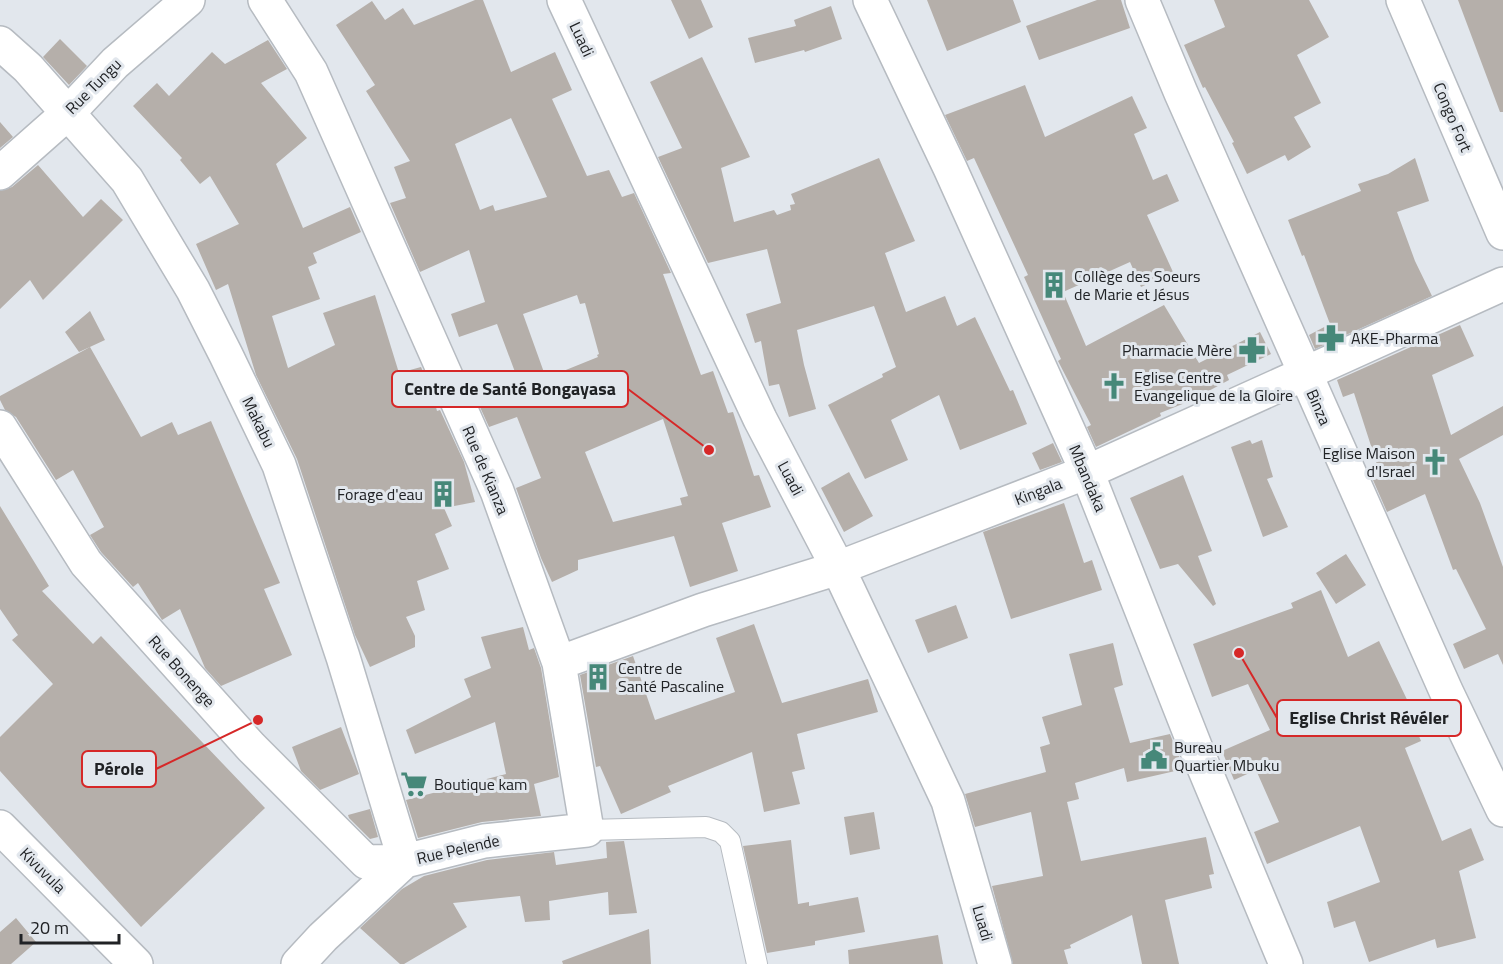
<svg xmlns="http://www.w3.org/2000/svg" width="1503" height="964" viewBox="0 0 1503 964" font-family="'Titillium Web',sans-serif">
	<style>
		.building { fill: #b5afaa; fill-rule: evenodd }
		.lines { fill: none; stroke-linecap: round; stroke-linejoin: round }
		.service-casing { stroke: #b6bbc1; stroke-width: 22 }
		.minor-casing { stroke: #b6bbc1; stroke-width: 36 }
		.service { stroke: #fff; stroke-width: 20 }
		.minor { stroke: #fff; stroke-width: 33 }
		.labels { text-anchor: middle; stroke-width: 6; stroke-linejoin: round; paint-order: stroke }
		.street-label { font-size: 16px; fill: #202225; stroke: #e2e7ed }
		.poi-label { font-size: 16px; fill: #202225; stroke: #e2e7ed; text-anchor: start }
		.leader { fill: none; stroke: #d62828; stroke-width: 2 }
		.callout-dot { fill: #d62828; stroke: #e2e7ed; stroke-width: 2 }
		.callout { fill: #e2e7ed; stroke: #d62828; stroke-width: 2 }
		.callout-label { font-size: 18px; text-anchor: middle; font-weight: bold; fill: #202225 }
	</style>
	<rect width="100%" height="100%" fill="#e2e7ed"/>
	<!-- building -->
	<path class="building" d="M475,0h8l28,72 44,-20 17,38 -20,9 35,77 22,-6 13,27 12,-4 37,80 -8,1 38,101 12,-4 15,42 5,-1 21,64 5,-1 12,32 -49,16 16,48 -48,16 -16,-51 -96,24v10l-26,12 -11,-24 -25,-70 25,-10 -24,-61 -28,10 -14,-31 43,-16 -21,-56 -38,13 -8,-23 34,-12 -16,-52 -49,22 -30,-69 16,-5 -12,-31 16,-6 -44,-70 9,-6 -39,-60 36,-24 13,19 18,-12 11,17zM511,118l36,79 -52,14 -2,-6 -13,5 -25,-66zM577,295l3,9 5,-1 14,51 -2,1 1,2 -52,21 -23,-64zM663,419l25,77 -8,2 2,7 -69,17 -28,-70z
		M671,0h30l12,27 -24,12z
		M927,0h86l8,22 -74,29z
		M1097,0h24l9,28 -91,32 -13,-34z
		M1214,0h95l20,37 -32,18 24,48 -27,14 17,30 -23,14 -3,-6 -38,19 -15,-31 2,-1 -29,-55 -2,1 -19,-43 41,-18z
		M1458,0h45v112h-3z
		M831,6l11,33 -37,13 -1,-2 -49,13 -7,-25 48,-12 -2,-6z
		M60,39l27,27 -18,19 -26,-28z
		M268,40l19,29 -26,14 46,55 -31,26 27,64 47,-21 11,25 -48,21 4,10 -9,4 12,32 -48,17 16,52 47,-23 -12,-32 52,-18 24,78 22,-6 11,24 5,20 3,-1 24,52 11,40 -31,6 8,18 -17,8 14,35 -32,12 8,29 -19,7 9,19v11l-45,20 -15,-32 -58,-176 -41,-84 -28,-91 -12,6 -20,-46 43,-20 -29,-48 -10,8 -20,-24 2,-2 -49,-52 24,-23 12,13 43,-44 13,12z
		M702,57l48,100 -29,11 13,54 40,-12 3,5 14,-5 -1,-5 5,-1 -4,-10 88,-36 36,83 -30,12 21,59 39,-16 12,30 18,-9 35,74 3,-1 14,34 -67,26 -21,-55 -48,25 17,40 -43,19 -37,-74 55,-28 -1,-3 14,-7 -22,-61 -77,24 7,35 12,44 -27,8 -10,-33 -10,2 -8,-45 -6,2 -9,-29 35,-11 -14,-54 -59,14 -50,-106 24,-9 -32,-66z
		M1025,85l20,52 87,-41 15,32 -13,6 19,46 14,-6 12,27 -32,14 26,57 -32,15 -11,-25 -67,30 23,54 78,-41 35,58 61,-31 11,22 -44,21 2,5 -39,21 -30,12 1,3 -65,31 -9,-20 4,-2 -33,-64 3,-2 -37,-82 4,-2 -54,-117 -7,3 -22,-46z
		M0,122l13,15 -13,11z
		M1415,158l14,43 -32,11 18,49 17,35 -117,53 -6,-14 21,-11 -26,-69 -2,1 -14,-36 73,-29 -3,-7 30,-10z
		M38,165l45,52 18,-18 22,21 -80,80 -13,-20 -30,29v-118l12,-4z
		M90,311l15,29 -26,12 -14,-20z
		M1460,325l14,31 -42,19 19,60 52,-29v29l-44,24 21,44 23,64v98l-5,-11 -34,15 -11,-25 33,-15 -30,-60 -3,1 -28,-76 -38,18 -14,-32 8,-3 -27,-84 -11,4 -6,-17z
		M90,347l51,90 31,-15 6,13 33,-14 69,162 -16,6 28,66 -71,31 -16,-18 -25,-59 -18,11 -24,-37 -5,4 -32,-35 -11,-17 14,-8 -31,-57 -17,10 -40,-63 -11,-7 -5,-10v-4z
		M1250,440l2,4 10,-4 11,37 -6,2 21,48 -25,10 -32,-90z
		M1053,443l9,19 -22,8 -8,-17z
		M849,472l24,44 -29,16 -23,-44z
		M1183,475l29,76 -14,5 18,48 -3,2 -35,-42 -18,5 -30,-71z
		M1064,503l20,60 8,-3 10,30 -91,29 -28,-87z
		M0,506l49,80 -7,5 51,53 8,-8 164,172 -124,119 -141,-156v-34l53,-53 -41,-44 6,-5 -18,-26z
		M1346,554l20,31 -30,19 -20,-31z
		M1321,590l27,67 31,-16 33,69 -3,2 12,29 -16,7 37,93 29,-13 13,32 -25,11 17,67 -39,10 -2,-9 -66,23 -14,-41 -21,7 -7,-26 53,-20 -20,-56 -93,38 -13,-32 25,-10 -23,-52 -22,10 -12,-29 48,-21 -22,-46 -36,13 -19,-53 100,-36 -2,-5z
		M956,605l12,33 -40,15 -13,-33z
		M754,624l28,79 86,-24 10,33 -81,22 8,35 -13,3 8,32 -36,8 -12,-60 -84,34 3,6 -50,22 -21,-48 -4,1 -16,-92 53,-19 22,64 80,-28 -19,-54z
		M523,627l6,23 5,-2 7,20 18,109 -25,7 7,32 -59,6 -64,16 -12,-38 100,-26 -11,-52 -80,32 -9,-24 65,-33 -7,-18 27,-11 -10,-31z
		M1113,643l10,42 -9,3 16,55 40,-9 14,35 -57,13 -3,-14 -49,15 4,16 -12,3 14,59 125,-24 8,37 -5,1 3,13 -47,12 14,64h-37l-10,-49 -62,30 1,3 -7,2 4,14h-55l-21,-78 51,-10 -12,-64 -56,15 -10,-33 81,-22 -6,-25 10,-3 -8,-27 40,-12 -13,-51z
		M341,727l18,47 -39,16 -19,-19 -9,-24z
		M370,809l8,28 -8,2 -21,-21 -1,-3z
		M874,812l6,37 -30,6 -6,-38z
		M791,840l7,64 11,-2v4l49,-9 7,35 -50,9v4l-48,8 -24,-107z
		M624,841l13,72 -28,2 -1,-23 -59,9 1,19 -25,2 -5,-26 -67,7 14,24 -63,37h-4l-40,-36 42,-39 22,-13 63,-16 67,-8 2,13 51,-7 -1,-16z
		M16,918l20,24 -25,22h-11v-32z
		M649,929l2,35h-88l-1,-3z
		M938,935l5,29h-94l-1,-14z"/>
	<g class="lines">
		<defs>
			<path id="service" d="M587,830l119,-3 15,5 9,9 27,123"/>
			<path id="minor" d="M265,0l46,72 186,419 62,172 28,167 -103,11 -79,20 -82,76 -25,27
				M564,0l196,419 78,149 110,233 47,163
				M870,0l80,168 137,304 110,279 89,213
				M1142,0l39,93 265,598 57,119
				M1403,0l100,233
				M0,43l28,25 99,112 66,110 33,65 53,110 64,192 62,204 -39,1 -115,-115 -165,-184 -86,-136
				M0,173l69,-61 46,-49 73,-63
				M559,663l144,-53 135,-42 249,-96 416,-188
				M0,827l136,137"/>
		</defs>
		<!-- service casing -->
		<use href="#service" class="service-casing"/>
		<!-- minor casing -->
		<use href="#minor" class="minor-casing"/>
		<!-- service -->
		<use href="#service" class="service"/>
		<!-- minor -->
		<use href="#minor" class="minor"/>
	</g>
	<!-- icons -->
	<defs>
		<symbol id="building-bare" viewBox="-9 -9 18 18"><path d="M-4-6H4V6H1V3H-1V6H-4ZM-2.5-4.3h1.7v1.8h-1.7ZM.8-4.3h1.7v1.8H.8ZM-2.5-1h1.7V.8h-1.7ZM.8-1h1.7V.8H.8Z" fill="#468879" stroke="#e2e7ed" stroke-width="2.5" paint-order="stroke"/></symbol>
		<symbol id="pharmacy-bare" viewBox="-9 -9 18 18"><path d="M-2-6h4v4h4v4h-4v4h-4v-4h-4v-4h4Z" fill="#468879" stroke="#e2e7ed" stroke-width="2.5" paint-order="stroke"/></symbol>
		<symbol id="church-bare" viewBox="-9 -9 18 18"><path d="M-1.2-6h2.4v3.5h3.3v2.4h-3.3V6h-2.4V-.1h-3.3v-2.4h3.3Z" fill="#468879" stroke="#e2e7ed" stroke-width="2.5" paint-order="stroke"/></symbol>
		<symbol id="civic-bare" viewBox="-9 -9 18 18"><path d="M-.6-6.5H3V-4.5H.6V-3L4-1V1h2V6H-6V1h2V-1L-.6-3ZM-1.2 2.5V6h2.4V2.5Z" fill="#468879" stroke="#e2e7ed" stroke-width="2.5" paint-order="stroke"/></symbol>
		<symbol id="supermarket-bare" viewBox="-9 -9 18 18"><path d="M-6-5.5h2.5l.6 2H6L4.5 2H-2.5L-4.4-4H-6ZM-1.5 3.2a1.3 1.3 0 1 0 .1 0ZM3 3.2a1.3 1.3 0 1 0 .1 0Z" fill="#468879" stroke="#e2e7ed" stroke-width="2.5" paint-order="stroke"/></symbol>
	</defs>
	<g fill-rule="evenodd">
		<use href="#building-bare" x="1035" y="266" width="38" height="38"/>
		<use href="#pharmacy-bare" x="1312" y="319" width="38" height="38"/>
		<use href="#pharmacy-bare" x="1233" y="331" width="38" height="38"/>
		<use href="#church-bare" x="1095" y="367" width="38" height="38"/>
		<use href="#church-bare" x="1416" y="443" width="38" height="38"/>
		<use href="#building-bare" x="424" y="475" width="38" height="38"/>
		<use href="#building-bare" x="579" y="658" width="38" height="38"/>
		<use href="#civic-bare" x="1135" y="737" width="38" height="38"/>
		<use href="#supermarket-bare" x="395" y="765" width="38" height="38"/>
	</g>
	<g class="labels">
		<!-- street labels -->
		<g class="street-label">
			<text transform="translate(582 39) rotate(65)" y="6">Luadi</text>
			<text transform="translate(93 86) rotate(-45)" y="6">Rue Tungu</text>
			<text transform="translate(1453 117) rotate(67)" y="6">Congo Fort</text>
			<text transform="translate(1319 407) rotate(66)" y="6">Binza</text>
			<text transform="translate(259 422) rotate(64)" y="6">Makabu</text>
			<text transform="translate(486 470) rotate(67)" y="6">Rue de Kianza</text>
			<text transform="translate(791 478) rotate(62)" y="6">Luadi</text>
			<text transform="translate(1088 478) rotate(67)" y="6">Mbandaka</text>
			<text transform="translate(1038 491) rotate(-21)" y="6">Kingala</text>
			<text transform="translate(182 671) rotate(48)" y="6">Rue Bonenge</text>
			<text transform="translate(458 849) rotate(-13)" y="6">Rue Pelende</text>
			<text transform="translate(43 870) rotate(45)" y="6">Kivuvula</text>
			<text transform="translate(983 923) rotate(74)" y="6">Luadi</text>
		</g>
		<!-- poi labels -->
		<g class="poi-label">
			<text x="1074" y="282">Collège des Soeurs<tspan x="1074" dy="18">de Marie et Jésus</tspan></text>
			<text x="1351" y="344">AKE-Pharma</text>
			<text x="1232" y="356" text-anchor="end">Pharmacie Mère</text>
			<text x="1134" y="383">Eglise Centre<tspan x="1134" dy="18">Evangelique de la Gloire</tspan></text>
			<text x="1415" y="459" text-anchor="end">Eglise Maison<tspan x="1415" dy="18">d'Israel</tspan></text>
			<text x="423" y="500" text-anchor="end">Forage d'eau</text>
			<text x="618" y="674">Centre de<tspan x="618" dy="18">Santé Pascaline</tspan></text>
			<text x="1174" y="753">Bureau<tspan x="1174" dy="18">Quartier Mbuku</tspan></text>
			<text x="434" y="790">Boutique kam</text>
		</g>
	</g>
	<!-- callouts -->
	<path class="leader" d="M709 450L628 389M1239 653L1277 718M258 720L156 769"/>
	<g class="callout-dot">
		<circle cx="709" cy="450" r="6"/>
		<circle cx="1239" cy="653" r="6"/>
		<circle cx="258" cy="720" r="6"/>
	</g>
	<g class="callout">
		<rect x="392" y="371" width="236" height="36" rx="6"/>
		<rect x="1277" y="700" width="184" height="36" rx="6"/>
		<rect x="82" y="751" width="74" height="36" rx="6"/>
	</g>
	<g class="callout-label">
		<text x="510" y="395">Centre de Santé Bongayasa</text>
		<text x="1369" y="724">Eglise Christ Révéler</text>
		<text x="119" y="775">Pérole</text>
	</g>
	<!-- scale -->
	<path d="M21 934v9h98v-9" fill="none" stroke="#202225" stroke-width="3"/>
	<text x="30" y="934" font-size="18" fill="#202225" stroke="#e2e7ed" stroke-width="4.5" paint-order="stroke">20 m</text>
</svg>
